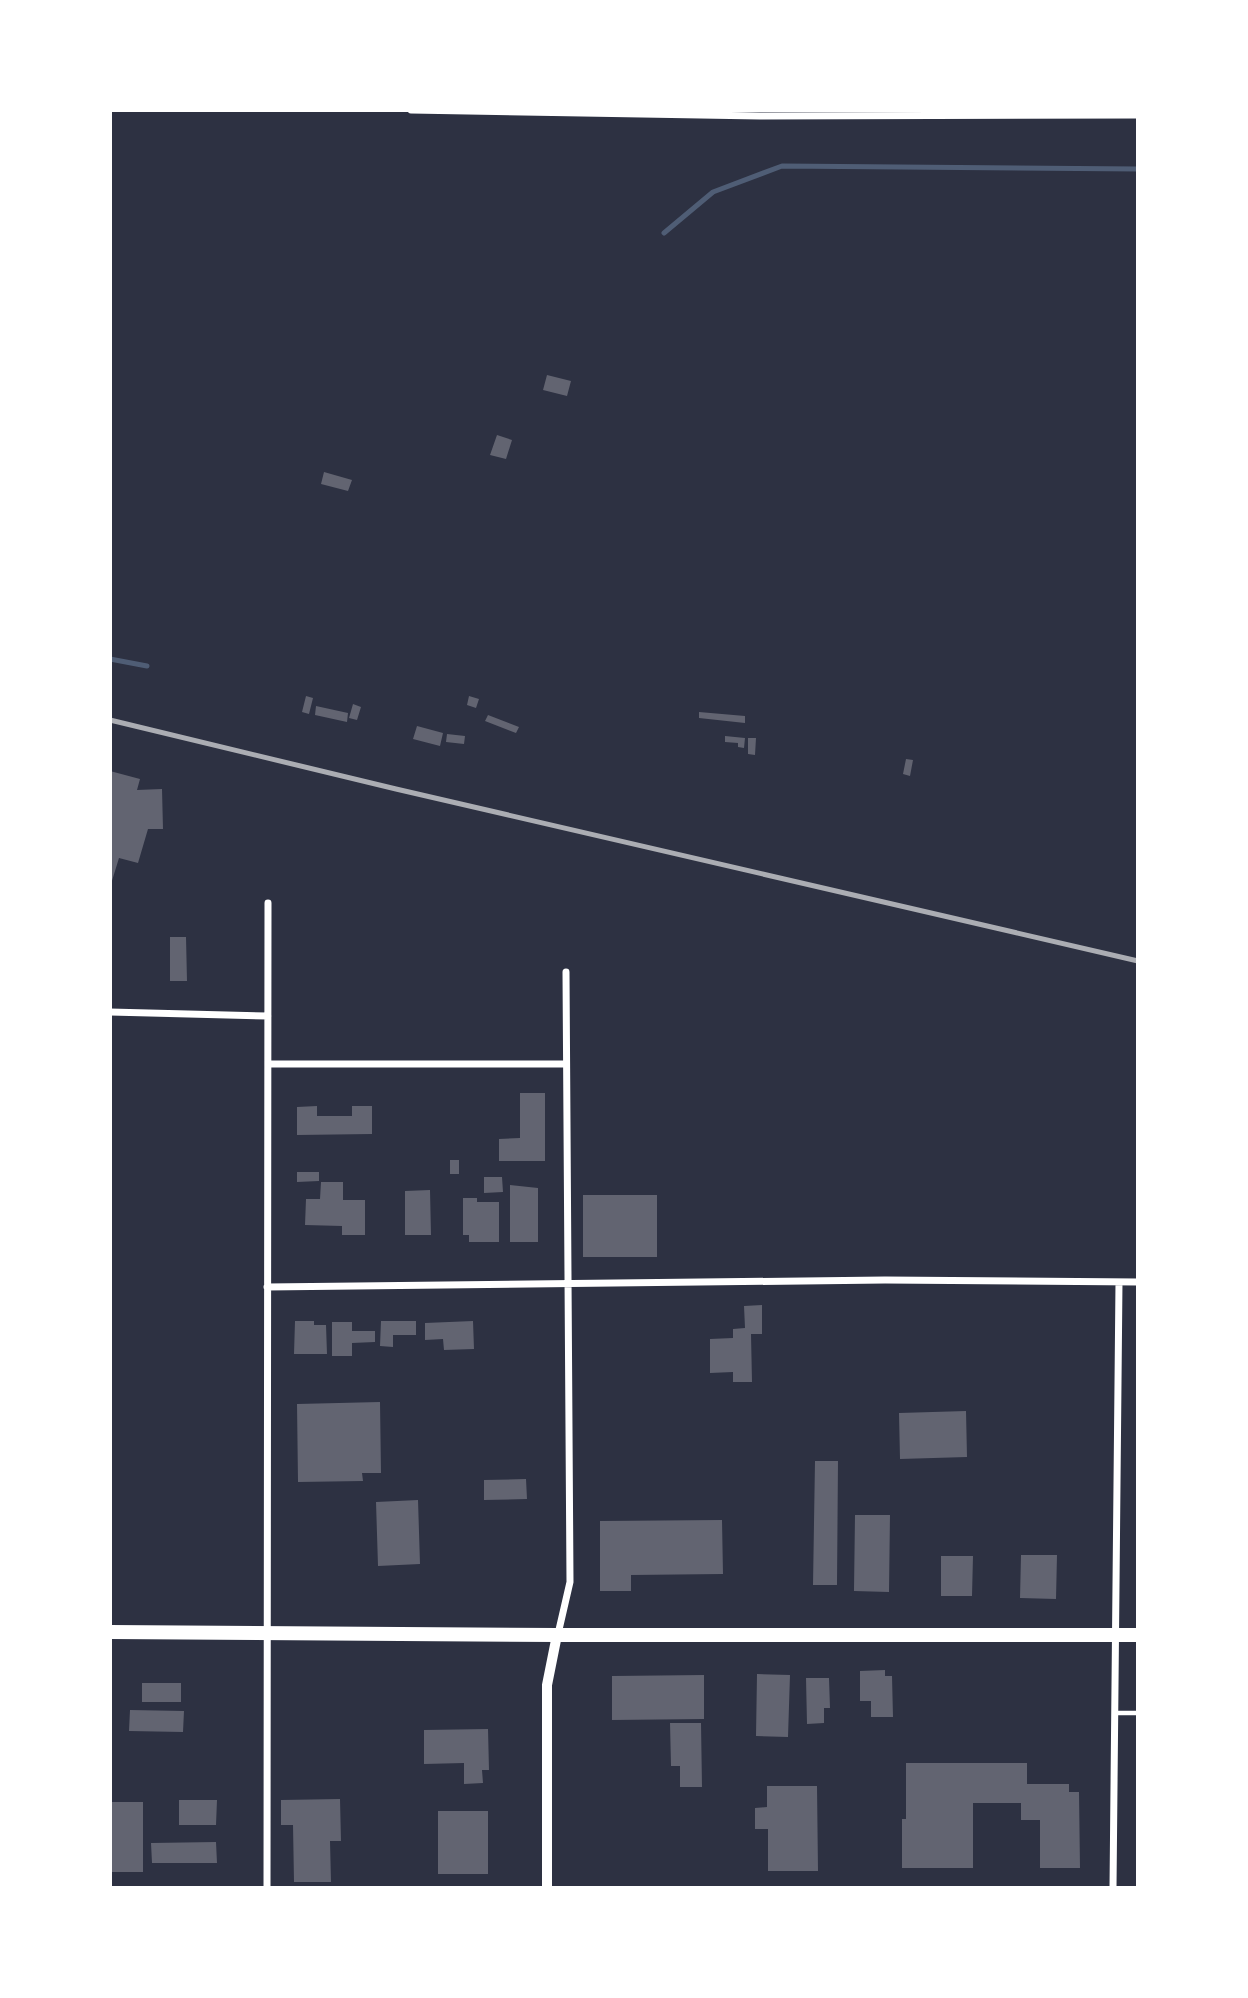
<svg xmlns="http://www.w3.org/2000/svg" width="1248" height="1998" viewBox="0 0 1248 1998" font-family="'DM Sans',sans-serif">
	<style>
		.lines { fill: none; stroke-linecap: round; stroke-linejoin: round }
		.stream { stroke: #4f5d75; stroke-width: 5 }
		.building { fill: #626471 }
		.service { stroke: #fff; stroke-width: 4.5 }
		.minor { stroke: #fff; stroke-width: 7 }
		.tertiary { stroke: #fff; stroke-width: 10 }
		.trunk { stroke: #fff; stroke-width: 14 }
		.rail { stroke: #abadb3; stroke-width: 5 }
	</style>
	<rect width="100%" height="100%" fill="#2d3142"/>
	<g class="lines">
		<!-- stream -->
		<path class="stream" d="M664,233l49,-41 69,-26 356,3
			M110,659l37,7"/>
	</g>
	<!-- building -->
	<path class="building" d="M547,375l24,6 -4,15 -24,-6z
		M497,435l15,5 -6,19 -16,-4z
		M324,472l28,8 -4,11 -27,-7z
		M306,696l7,2 -4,16 -7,-2z
		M469,696l10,3 -3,9 -9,-3z
		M353,704l8,3 -4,13 -8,-2z
		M316,706l32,7 -1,9 -32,-7z
		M699,712l46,4v7l-46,-5z
		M488,715l31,12 -3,6 -31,-12z
		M417,726l26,7 -3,13 -27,-7z
		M447,734l18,2 -1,8 -18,-2z
		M725,736l20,2 -1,10 -6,-1v-4l-13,-1z
		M748,738h8l-1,17 -7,-1z
		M906,759l7,1 -3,16 -7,-2z
		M110,771l30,8 -3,11 25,-1 1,40h-15l-10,34 -19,-5 -8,26z
		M170,937h16l1,44h-17z
		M520,1093h25v68h-46v-22l21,-1z
		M317,1106v10h35v-10h20v28l-75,1v-28z
		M450,1160h9v14h-9z
		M297,1172h22v9l-22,1z
		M484,1177h18l1,15 -19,1z
		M321,1182h22v18h22v35h-23v-9l-37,-1 1,-26h14z
		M510,1185l28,3v54h-28z
		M430,1190l1,45h-26v-44z
		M583,1195h74v62h-74z
		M463,1198h14v4h22v40h-30v-7h-6z
		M762,1305v29h-11l1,48h-19v-10l-23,1v-34l23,-1v-9l12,-1 -1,-22z
		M295,1321h19v4h12l1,29h-33z
		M381,1321h35v14h-23v12l-13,-1z
		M473,1321l1,28 -30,1 -1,-11 -18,1v-17z
		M332,1322h20v9h23v11l-23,1v13h-20z
		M380,1402l1,71h-19l1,8 -65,1 -1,-78z
		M966,1411l1,46 -67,2 -1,-46z
		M815,1461h23l-1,124h-24z
		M526,1479l1,20 -43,1v-20z
		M418,1500l2,64 -42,2 -2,-64z
		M855,1515h35l-1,77 -35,-1z
		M722,1520l1,54 -92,1v16h-31v-70z
		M1021,1555h36l-1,44 -36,-1z
		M941,1556h32l-1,40h-31z
		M885,1670v6h7l1,41h-22v-16h-11v-30z
		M757,1674l33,1 -2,62 -32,-1z
		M704,1675v44l-92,1v-44z
		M806,1678h23l1,30h-6v15l-17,1z
		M142,1683h39v19h-39z
		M130,1710l54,1 -1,21 -54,-1z
		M670,1723h31l1,64h-22v-21h-9z
		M488,1729l1,41h-7l1,13 -19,1v-21l-40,1v-34z
		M906,1763h121v21h42v8h10l1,76h-40v-48h-19v-17h-48v65h-71v-49h4z
		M767,1786h50l1,85h-50v-42h-13v-21l12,-1z
		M340,1799l1,42h-11l1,41h-37l-1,-57h-12v-25z
		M179,1800h38l-1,25h-37z
		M110,1802h33v70h-33z
		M438,1811h50v63h-50z
		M216,1842l1,21h-65l-1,-20z"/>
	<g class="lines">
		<!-- service -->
		<path class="service" d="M1115,1713h23"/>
		<!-- minor -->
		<path class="minor" d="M411,110l349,6 378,-1
			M110,1012l158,4
			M268,1064h298
			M267,1287l618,-7 253,2
			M558,1634l12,-52 -4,-610
			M267,1888l1,-985
			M1113,1888l6,-606"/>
		<!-- tertiary -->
		<path class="tertiary" d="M547,1888v-203l10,-50"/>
		<!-- trunk -->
		<path class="trunk" d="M110,1632l447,3h581"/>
		<!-- rail -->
		<path class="rail" d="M110,720l286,69 742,172"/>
	</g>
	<!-- border -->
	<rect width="1248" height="1998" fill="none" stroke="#ffffff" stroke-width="224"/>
</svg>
